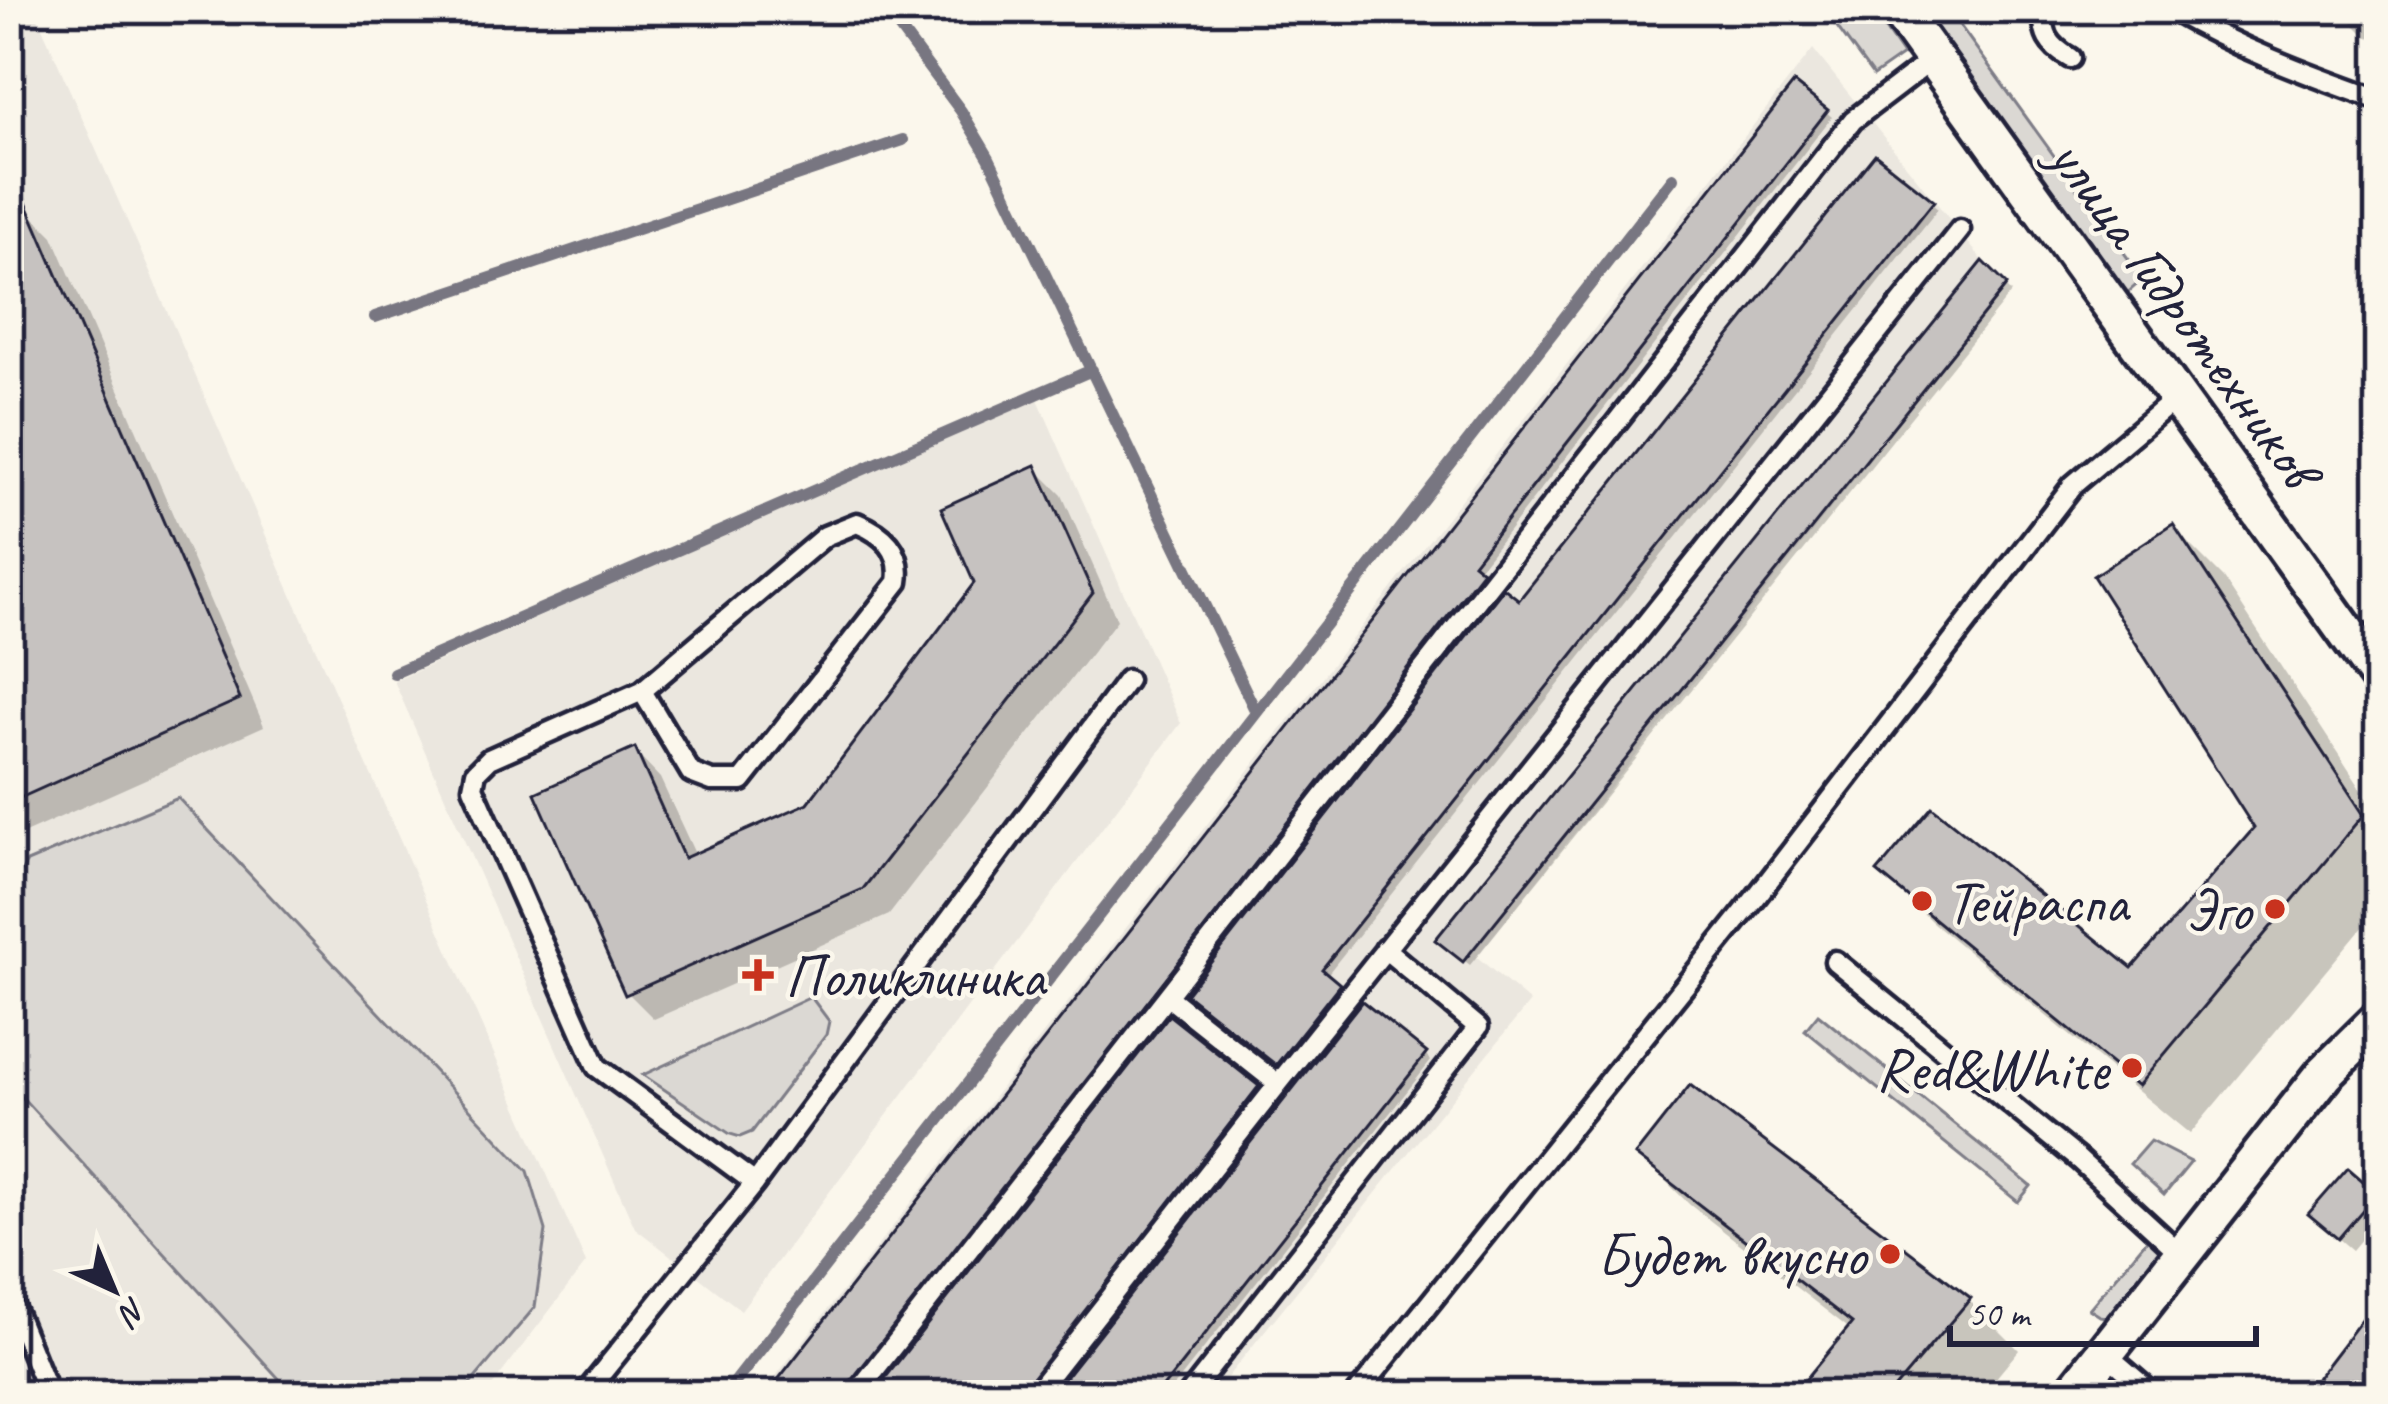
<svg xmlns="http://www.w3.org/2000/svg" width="2388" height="1404" viewBox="0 0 2388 1404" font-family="Caveat,sans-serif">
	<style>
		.built { fill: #ebe7df }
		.green { fill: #dbd8d3; stroke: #7e7d87; stroke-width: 3 }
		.shadow { fill: #0003 }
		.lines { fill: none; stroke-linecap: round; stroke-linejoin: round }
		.stream { stroke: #787681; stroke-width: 12 }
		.building { fill: #c6c2c0; stroke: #22223b; stroke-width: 3 }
		.lane-casing { stroke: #22223b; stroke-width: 27 }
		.street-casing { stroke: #22223b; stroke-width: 45 }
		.lane { stroke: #fbf7ec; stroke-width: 18 }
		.street { stroke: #fbf7ec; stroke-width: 36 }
		.poi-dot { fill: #c8321e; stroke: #fbf7ec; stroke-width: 4.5 }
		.labels { text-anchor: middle; stroke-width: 9; stroke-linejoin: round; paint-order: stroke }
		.street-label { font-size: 60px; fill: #22223b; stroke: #fbf7ec }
		.poi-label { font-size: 60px; fill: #22223b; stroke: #fbf7ec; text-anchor: end }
	</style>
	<rect width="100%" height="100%" fill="#fbf7ec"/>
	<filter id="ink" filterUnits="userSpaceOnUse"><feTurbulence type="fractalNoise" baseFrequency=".00833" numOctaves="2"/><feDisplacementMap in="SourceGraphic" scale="24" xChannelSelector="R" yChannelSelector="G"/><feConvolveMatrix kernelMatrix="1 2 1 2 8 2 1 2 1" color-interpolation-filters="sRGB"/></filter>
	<g filter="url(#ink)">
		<!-- built -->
		<path class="built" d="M9,9h25l552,1254 -101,132h-471l-5,-13z
			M1813,49l170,212 24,24 -530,672 53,45 -317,393h-452z
			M1037,397l144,326 -440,587 -106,-82 -241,-547z"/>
		<!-- green -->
		<path class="green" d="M1824,9h47l32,46 -30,21z
			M1920,9h28l195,270 -18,16z
			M178,798l350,373 18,59 -11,77 -74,88h-167l-285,-312v-190l18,-31z
			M811,997l18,24 -3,14 -74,97 -12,5 -10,-3 -87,-59z
			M1818,1014l213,172 -13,16 -213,-172z
			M2150,1141l41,21 -27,33 -34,-31z
			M2150,1236l9,8 4,15 -50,59 -13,-2 -11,-7z"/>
		<!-- shadow -->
		<path class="shadow" d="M2349,9h30v32l-13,-5 -20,-20z
			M1826,112l6,5 -355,454 9,8 -637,816h-79z
			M1876,158l62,51 -612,767 18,16 -61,77 -87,-70 324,-395z
			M27,210l26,26 211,490 -255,114v-622z
			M1984,265l27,28 -541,672 -25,-20z
			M1036,469l26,26 55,125 -228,295 -235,104 -26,-26 6,-242 26,27 36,78 114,-51 167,-221z
			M2173,528l50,50 156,238v91l-189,227 -258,-212 -51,-50 251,100 126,-143z
			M1425,1055l6,6 -264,334h-112z
			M1257,1088l6,6 -235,301h-152z
			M1639,1155l330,145 50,50 -37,45h-186l55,-65 -161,-125z
			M2348,1172l31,27v19l-27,32 -27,-23z"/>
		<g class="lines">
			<!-- stream -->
			<path class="stream" d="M885,9l76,102 28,47 267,554
				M375,317l528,-177
				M394,673l698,-303
				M725,1395l948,-1217"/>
		</g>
		<!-- building -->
		<path class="building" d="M1794,83l34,27 -355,453 10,8 -641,824h-76z
			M1875,154l59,47 -612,768 18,15 -64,81 -90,-71 318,-406 15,12z
			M9,163l231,536 -231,104z
			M1983,261l24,24 -544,677 -28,-22z
			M1036,465l57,128 -230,296 -238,106 -90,-202 100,-45 49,110 124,-55 166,-220 -33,-75z
			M2173,524l191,291 -226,271 -261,-214 55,-65 200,161 122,-140 -161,-252z
			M1362,1001l65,52 -270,342h-106z
			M1169,1015l90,71 -238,309h-149z
			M1690,1085l281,213 -82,97h-96l59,-72 -217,-168z
			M2348,1168l29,25 -39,46 -30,-25z
			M2379,1297v98h-75z"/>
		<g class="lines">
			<defs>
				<path id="lane" d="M2045,9c-4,25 4,37 25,49
					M2170,9c67,39 136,65 209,91
					M642,691l49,82 21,8h30l156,-199c5,-31 -14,-48 -41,-59l-32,13 -183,155 -153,68 -13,13 -3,15 124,280 158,116
					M1835,961l244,199 102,94
					M1168,997l110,87
					M9,1296l40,99
					M2105,1353l49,42
					M584,1395l171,-212 372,-503
					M855,1395l998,-1275 80,-61
					M1034,1395l244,-311 682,-854
					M1189,1395l289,-368 -93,-78
					M1356,1395l400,-498 317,-412 102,-86"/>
				<path id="street" d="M1898,9l481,669
					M2072,1395l253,-322 54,-53"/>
			</defs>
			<!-- lane casing -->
			<use href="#lane" class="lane-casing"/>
			<!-- street casing -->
			<use href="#street" class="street-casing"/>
			<!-- lane -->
			<use href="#lane" class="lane"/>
			<!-- street -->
			<use href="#street" class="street"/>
		</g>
	</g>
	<!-- markers -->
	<g class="poi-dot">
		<circle cx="1922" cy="901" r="12"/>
		<circle cx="2275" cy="909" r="12"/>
		<path d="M752 957h12v12h12v12h-12v12h-12v-12h-12v-12h12z"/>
		<circle cx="2132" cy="1068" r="12"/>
		<circle cx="1890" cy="1254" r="12"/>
	</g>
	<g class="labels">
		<!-- street labels -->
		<g class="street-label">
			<text transform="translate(2185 311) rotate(54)" y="21">улица Гидротехников</text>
		</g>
		<!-- poi labels -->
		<g class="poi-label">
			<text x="1946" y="922" text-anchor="start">Тейраспа</text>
			<text x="2251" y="930">Эго</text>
			<text x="785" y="996" text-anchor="start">Поликлиника</text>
			<text x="2108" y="1089">Red&amp;White</text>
			<text x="1866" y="1275">Будет вкусно</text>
		</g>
	</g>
	<!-- margin -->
	<rect width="2388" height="1404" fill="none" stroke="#fbf7ec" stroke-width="48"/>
	<rect x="24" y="24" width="2340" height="1356" fill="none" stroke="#22223b" stroke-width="4.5" filter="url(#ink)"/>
	<!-- north arrow -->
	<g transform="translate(114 1290) rotate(136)" stroke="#fbf7ec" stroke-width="9" paint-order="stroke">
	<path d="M0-9L21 45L0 30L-21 45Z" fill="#22223b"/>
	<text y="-18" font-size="33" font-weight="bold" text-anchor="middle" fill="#22223b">N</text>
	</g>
	<!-- scale -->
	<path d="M1950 1326v18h306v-18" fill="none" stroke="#22223b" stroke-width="6"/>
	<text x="1968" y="1326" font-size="36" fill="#22223b" stroke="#fbf7ec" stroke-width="9" paint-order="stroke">50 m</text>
</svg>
